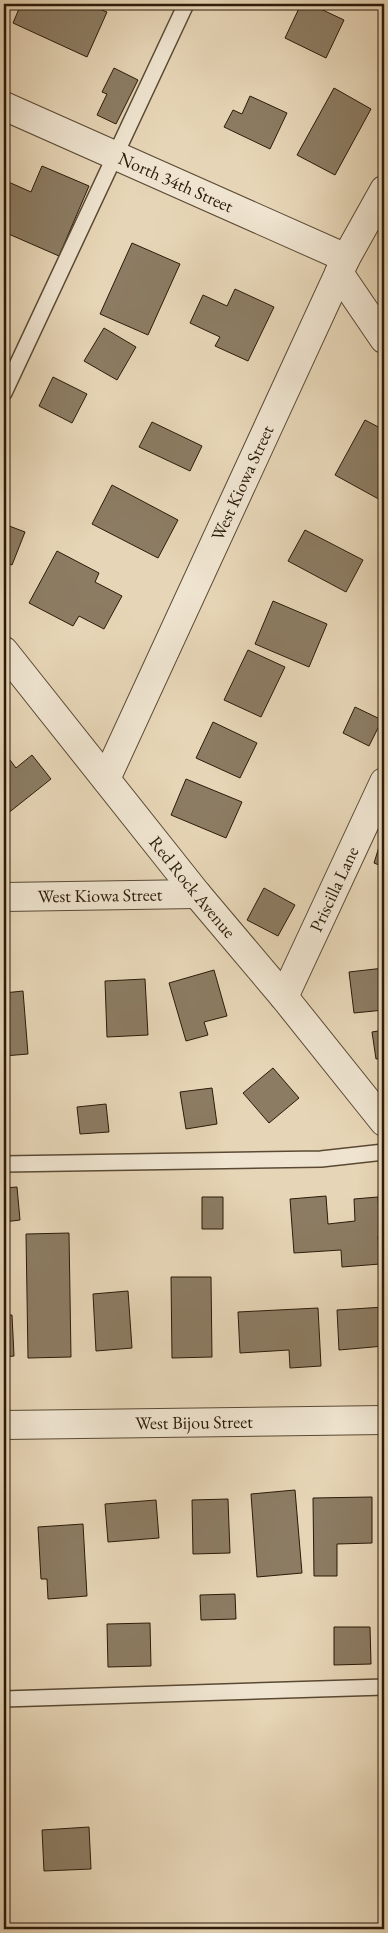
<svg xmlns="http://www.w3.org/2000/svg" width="388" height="1933" viewBox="0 0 388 1933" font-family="'EB Garamond',serif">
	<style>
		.building { fill: #8c7c63; stroke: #2b1b09 }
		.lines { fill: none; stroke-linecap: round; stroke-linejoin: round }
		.lane-casing { stroke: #5a4a34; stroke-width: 18 }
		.street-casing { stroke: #5a4a34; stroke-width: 30 }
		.lane { stroke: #efe4d0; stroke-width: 15 }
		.street { stroke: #efe4d0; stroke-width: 28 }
		.labels { text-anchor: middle; stroke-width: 4; stroke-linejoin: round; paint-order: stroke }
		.street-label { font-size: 18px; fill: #2b1b09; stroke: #efe4d0 }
	</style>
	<rect width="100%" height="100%" fill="#e6d5b6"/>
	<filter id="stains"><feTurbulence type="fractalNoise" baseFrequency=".004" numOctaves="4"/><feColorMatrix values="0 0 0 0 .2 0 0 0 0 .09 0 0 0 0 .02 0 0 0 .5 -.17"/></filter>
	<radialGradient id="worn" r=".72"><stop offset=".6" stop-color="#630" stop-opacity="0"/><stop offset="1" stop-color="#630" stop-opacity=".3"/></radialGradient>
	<!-- building -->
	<path class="building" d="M21,4h67l19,8 -20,45 -74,-34z
		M301,4h9l34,16 -18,38 -41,-20z
		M114,68l24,12 -22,44 -19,-9 10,-21 -5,-2z
		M334,88l37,21 -36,66 -38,-20z
		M250,96l37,17 -17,36 -46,-22 9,-17 9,4z
		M42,166l47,20 -30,70 -55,-24v-52l27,12z
		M132,243l48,21 -32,71 -48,-21z
		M235,289l39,18 -26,54 -33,-15 5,-9 -30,-14 13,-28 24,11z
		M104,328l32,19 -19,33 -33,-19z
		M53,377l34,17 -15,29 -33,-17z
		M365,420l19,10v72l-49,-27z
		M152,422l50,24 -12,25 -51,-24z
		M112,485l66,35 -20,38 -66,-34z
		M4,524l21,8 -13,33 -8,-3z
		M305,530l58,30 -17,32 -58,-31z
		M57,551l42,22 -4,9 27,14 -18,33 -25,-13 -6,10 -44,-23z
		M273,601l54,23 -18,43 -54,-23z
		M248,650l37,17 -24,50 -37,-17z
		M355,707l27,13 -13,26 -26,-13z
		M213,722l44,21 -17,35 -44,-20z
		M32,755l19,24 -44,35 -3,-4v-51l3,-3 9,12z
		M186,779l56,23 -16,36 -55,-23z
		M383,834h1v33l-10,-4z
		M264,888l31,17 -17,31 -31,-16z
		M384,968v42l-30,3 -5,-41z
		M214,970l13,46 -23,6 4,13 -22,6 -17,-58z
		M145,979l3,56 -41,2 -2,-56z
		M23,991l5,63 -24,2v-63z
		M384,1030v28l-8,1 -4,-27z
		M273,1068l26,30 -30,25 -26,-30z
		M212,1088l5,36 -31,5 -6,-37z
		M106,1104l3,28 -29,2 -3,-27z
		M17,1187l3,33 -16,2v-34z
		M326,1196l2,28 27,-3 -1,-22 24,-2 3,39h-3l2,28 -38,3 -1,-17 -47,3 -4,-54z
		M202,1197h21v32h-21z
		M69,1233l2,124 -43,1 -2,-124z
		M171,1277h40l1,80 -40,1z
		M128,1291l4,57 -36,3 -3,-57z
		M384,1307v39l-45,4 -2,-40z
		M318,1308l3,58 -31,2 -1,-18 -49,3 -2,-41z
		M4,1315h8l2,41 -10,1z
		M295,1490l7,83 -45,4 -6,-83z
		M372,1497v46l-35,1v32h-23l-1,-78z
		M228,1499l2,54 -37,1 -1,-54z
		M156,1500l3,38 -51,4 -3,-38z
		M83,1524l4,72 -39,3 -1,-20h-6l-3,-52z
		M235,1594l1,25 -35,1 -1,-25z
		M150,1623l1,43 -43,1 -1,-43z
		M334,1627h36l1,37 -37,1z
		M89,1827l2,42 -47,2 -2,-41z"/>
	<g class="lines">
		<defs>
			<path id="lane" d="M4,393l182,-389
				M4,1164l317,-5 63,-7
				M4,1699l380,-12"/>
			<g id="street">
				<path id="s1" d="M4,106l342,152"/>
				<path d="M339,273l45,66"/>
				<path id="s2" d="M4,651l193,243 87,103 100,125"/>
				<path id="s3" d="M106,779l240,-521 38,-68"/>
				<path id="s4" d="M4,897l193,-3"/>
				<path id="s5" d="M284,997l100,-215"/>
				<path id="s6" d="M4,1425l380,-5"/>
			</g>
		</defs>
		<!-- lane casing -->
		<use href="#lane" class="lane-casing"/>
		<!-- street casing -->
		<use href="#street" class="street-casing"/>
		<!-- lane -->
		<use href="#lane" class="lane"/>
		<!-- street -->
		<use href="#street" class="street"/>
	</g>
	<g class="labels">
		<!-- street labels -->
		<g class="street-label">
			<text dy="6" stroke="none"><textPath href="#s1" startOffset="188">North 34th Street</textPath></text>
			<text dy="6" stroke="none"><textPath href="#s3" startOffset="326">West Kiowa Street</textPath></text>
			<text dy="6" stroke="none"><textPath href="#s2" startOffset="302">Red Rock Avenue</textPath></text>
			<text dy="6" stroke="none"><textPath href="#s5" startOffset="119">Priscilla Lane</textPath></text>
			<text dy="6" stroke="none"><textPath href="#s4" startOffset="96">West Kiowa Street</textPath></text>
			<text dy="6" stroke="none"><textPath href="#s6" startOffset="190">West Bijou Street</textPath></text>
		</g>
	</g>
	<!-- margin -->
	<rect width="388" height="1933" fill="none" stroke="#e6d5b6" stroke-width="20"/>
	<rect x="5" y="5" width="378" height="1923" fill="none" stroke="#2b1b09" stroke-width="2.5"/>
	<rect x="10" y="10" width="368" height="1913" fill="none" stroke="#2b1b09"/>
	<rect width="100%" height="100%" filter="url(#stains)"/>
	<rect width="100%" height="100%" fill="url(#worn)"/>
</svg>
